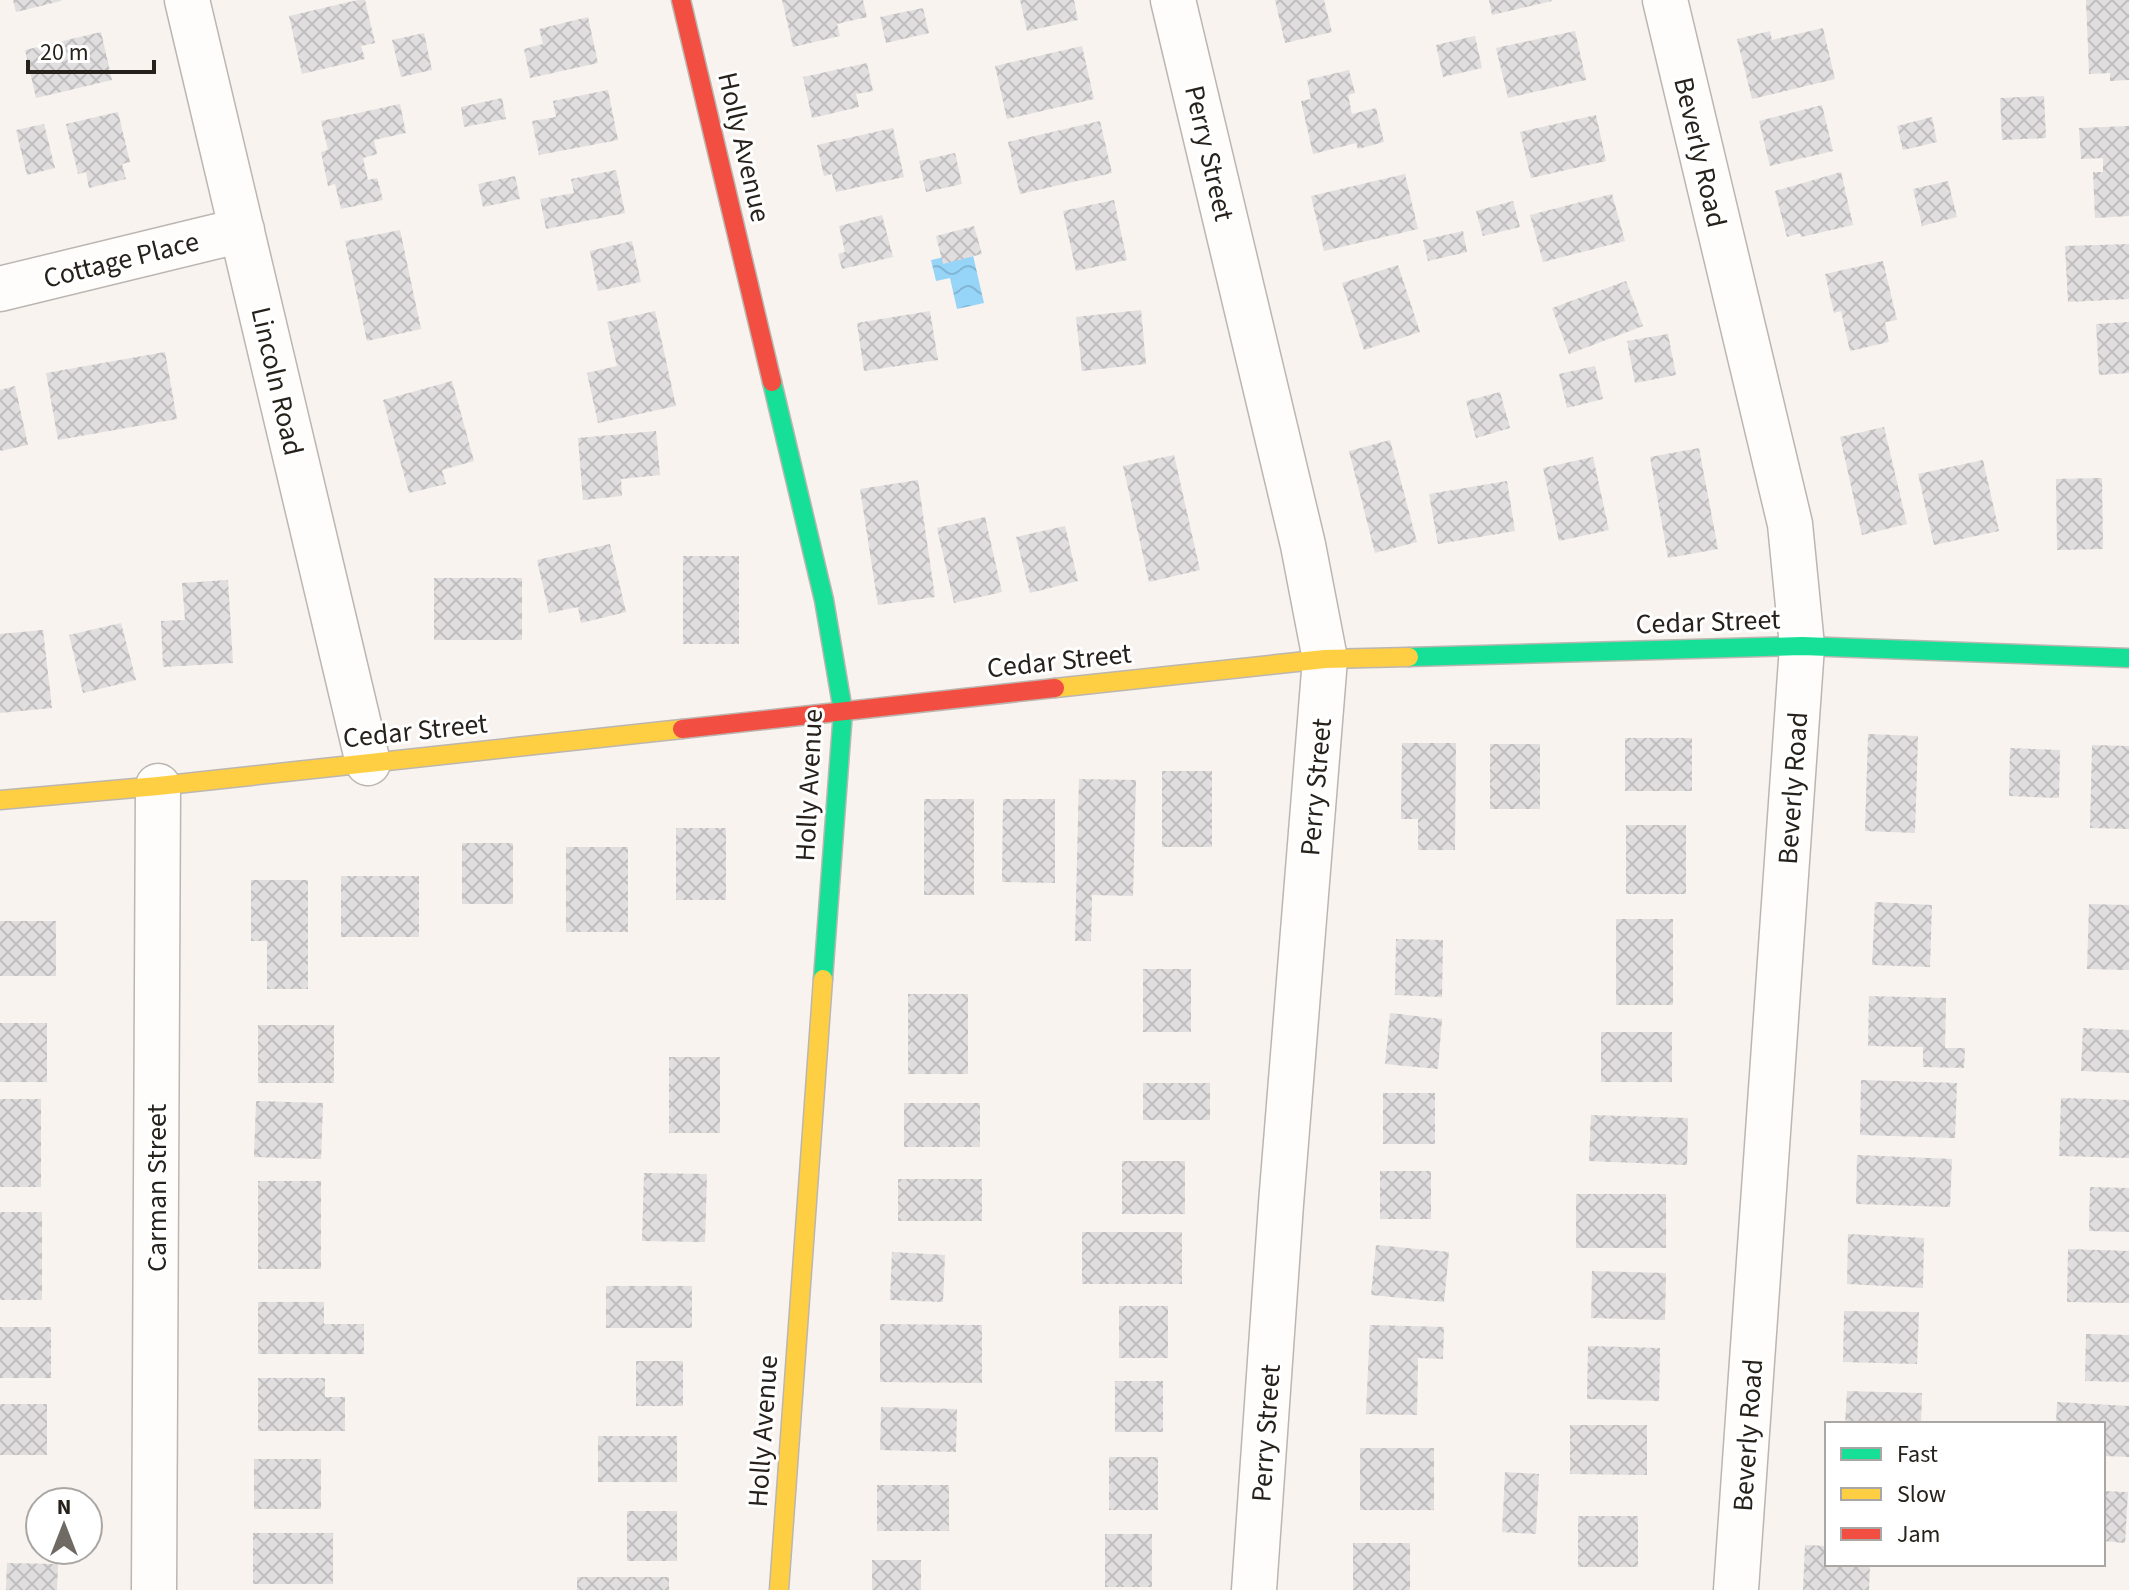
<svg xmlns="http://www.w3.org/2000/svg" width="2129" height="1590" viewBox="0 0 2129 1590" font-family="'Source Sans 3',sans-serif">
	<style>
		.water { fill: url(#water-waves) }
		.building { fill: url(#building-cross-hatch) }
		.lines { fill: none; stroke-linecap: round; stroke-linejoin: round }
		.street-casing { stroke: #bcb6b1; stroke-width: 47 }
		.fast-casing { stroke: #bcb6b1; stroke-width: 21 }
		.slow-casing { stroke: #bcb6b1; stroke-width: 21 }
		.jam-casing { stroke: #bcb6b1; stroke-width: 21 }
		.street { stroke: #fefdfc; stroke-width: 44 }
		.fast { stroke: #16e098; stroke-width: 18 }
		.slow { stroke: #ffcf43; stroke-width: 18 }
		.jam { stroke: #f24e42; stroke-width: 18 }
		.labels { text-anchor: middle; stroke-width: 6; stroke-linejoin: round; paint-order: stroke }
		.street-label { font-size: 28px; fill: #27211b; stroke: #fff }
	</style>
	<defs>
		<pattern id="water-waves" width="16" height="10" patternUnits="userSpaceOnUse" patternTransform="scale(2)"><rect width="16" height="10" fill="#96d4f8"/><path d="M0 5q4-4 8 0t8 0" fill="none" stroke="#81b6d4"/></pattern>
		<pattern id="building-cross-hatch" width="8" height="8" patternUnits="userSpaceOnUse" patternTransform="scale(2)"><rect width="8" height="8" fill="#e1dee0"/><path d="M0 0l8 8M0 8l8-8" fill="none" stroke="#c1bec0"/></pattern>
	</defs>
	<rect width="100%" height="100%" fill="#f8f3ee"/>
	<!-- water -->
	<path class="water" d="M972,251l12,52 -27,6 -7,-31 -14,3 -5,-21z"/>
	<!-- building -->
	<path class="building" d="M13,0h48v1l-45,11z
		M358,0h7l10,43 -14,3 4,13 -63,15 -13,-58z
		M782,0h81l4,17 -30,7 3,12 -47,11z
		M1020,0h54l4,20 -51,11z
		M1275,0h49l8,32 -47,11z
		M1489,0h62l1,1 -60,14z
		M2086,0h43v80l-19,1v-8l-21,1z
		M923,8l6,25 -43,10 -6,-26z
		M588,17l10,46 -68,15 -6,-29 19,-5 -4,-15z
		M1823,28l12,51 -83,20 -15,-60 33,-8 2,9z
		M1575,31l11,49 -78,18 -12,-50z
		M101,32l11,48 -76,18 -11,-48z
		M424,33l8,37 -31,7 -9,-37z
		M1475,36l7,32 -39,9 -7,-32z
		M1082,46l12,53 -87,20 -12,-53z
		M867,63l6,28 -17,3 3,13 -47,11 -9,-41z
		M1349,70l6,23 -7,2 4,19 24,-6 8,34 -26,7 -2,-6 -43,11 -12,-53 10,-2 -4,-19z
		M608,90l10,50 -79,15 -7,-34 24,-4 -3,-16z
		M2044,96l2,42 -44,2 -2,-42z
		M502,98l4,21 -42,8 -3,-20z
		M400,104l6,29 -32,7 3,14 -14,4 5,22 9,-2 6,22 -42,9 -6,-25 -7,2 -7,-34 7,-2 -7,-29z
		M1822,105l11,46 -63,15 -11,-45z
		M118,112l12,50 -8,2 4,15 -37,9 -3,-16 -8,2 -12,-50z
		M1596,115l10,46 -75,17 -11,-46z
		M1932,117l5,25 -34,8 -6,-24z
		M1100,121l12,52 -92,21 -12,-52z
		M44,124l11,44 -28,7 -11,-45z
		M2129,126v90l-34,2 -2,-46h10v-14l-22,1 -2,-31z
		M893,128l11,49 -68,15 -4,-18 -8,2 -7,-31z
		M955,153l7,31 -36,8 -7,-31z
		M616,170l9,43 -79,16 -6,-30 34,-6 -3,-14z
		M1841,172l12,53 -52,12 -1,-4 -13,4 -12,-46z
		M1405,174l13,55 -94,22 -13,-55z
		M515,176l5,23 -37,8 -5,-23z
		M1948,181l9,36 -35,9 -9,-37z
		M1612,194l13,47 -82,21 -13,-47z
		M1114,200l13,60 -51,11 -13,-60z
		M1513,201l7,26 -37,9 -7,-25z
		M882,215l11,42 -51,12 -4,-15 7,-2 -6,-26z
		M974,226l8,28 -39,10 -7,-28z
		M400,230l21,99 -54,12 -22,-100z
		M1463,231l4,21 -39,9 -5,-21z
		M632,241l9,41 -43,9 -8,-40z
		M2129,244v55l-61,3 -3,-56z
		M1883,261l14,59 -12,2 4,20 -39,9 -9,-40 -7,2 -9,-39z
		M1398,265l22,67 -56,18 -22,-67z
		M1626,281l17,45 -74,28 -17,-46z
		M1141,310l5,54 -64,7 -6,-54z
		M655,311l21,95 -78,17 -11,-50 30,-7 -10,-44z
		M930,311l8,49 -74,11 -7,-48z
		M2129,322v51l-30,2 -3,-51z
		M1668,334l8,41 -41,8 -8,-42z
		M165,352l12,67 -119,21 -12,-67z
		M1595,366l8,33 -36,9 -8,-34z
		M452,381l22,80 -32,9 4,14 -37,9 -26,-93z
		M15,386l13,59 -28,6v-61z
		M1500,392l10,36 -34,10 -10,-37z
		M1884,427l23,97 -45,11 -22,-98z
		M656,431l4,44 -39,4 1,17 -39,4 -5,-62z
		M1390,440l27,102 -42,11 -26,-102z
		M1699,448l19,101 -50,9 -18,-101z
		M1174,455l26,115 -51,12 -26,-116z
		M1593,457l16,73 -50,11 -16,-73z
		M1983,460l16,71 -65,14 -16,-71z
		M2102,478l1,71 -46,1 -1,-71z
		M918,480l17,117 -57,8 -18,-116z
		M1507,481l8,50 -77,13 -9,-50z
		M985,517l17,75 -48,11 -17,-75z
		M1065,526l13,55 -48,12 -14,-56z
		M610,544l16,68 -45,11 -3,-16 -29,6 -12,-53z
		M683,556h56v88h-56z
		M434,578h88v62h-88z
		M228,580l5,83 -70,4 -2,-46 24,-1 -3,-37z
		M121,623l15,57 -53,13 -14,-58z
		M43,630l9,78 -52,5v-79z
		M1868,734l50,2 -3,97 -50,-2z
		M1625,738h67v53h-67z
		M1402,743h54l-1,107h-37v-31h-17z
		M1490,744h50v65h-50z
		M2092,745l37,1v83l-39,-1z
		M2010,748l50,2 -1,48 -50,-2z
		M1162,771h50v76h-50z
		M1079,779l57,1 -3,116 -41,-1 -1,46h-16z
		M924,799h50v96h-50z
		M1003,799h52v84l-53,-1z
		M1626,825h60v69h-60z
		M676,828h50v72h-50z
		M462,843h51v61h-51z
		M566,847h62v85h-62z
		M341,876h78v61h-78z
		M251,880h57v109h-41v-48h-16z
		M1875,902l57,3 -2,62 -58,-2z
		M2089,904l40,1v65l-42,-1z
		M1616,919h57v86h-57z
		M0,921h56v55h-56z
		M1396,939l47,1 -1,57 -47,-2z
		M1143,969h48v63h-48z
		M908,994h60v80h-60z
		M1869,996l77,2 -1,50h20l-1,20 -41,-1v-20l-55,-1z
		M1390,1013l52,6 -4,50 -53,-5z
		M0,1023h47v59h-47z
		M258,1025h76v58h-76z
		M2083,1028l46,2v43l-48,-2z
		M1601,1032h71v50h-71z
		M669,1057h51v76h-51z
		M1861,1080l96,3 -2,55 -95,-3z
		M1143,1083h67v37h-67z
		M1383,1093h52v51h-52z
		M2061,1098l68,2v58l-70,-2z
		M0,1099h41v88h-41z
		M256,1101l67,2 -2,56 -67,-2z
		M904,1103h76v44h-76z
		M1591,1115l97,3 -1,47 -98,-4z
		M1857,1155l95,4 -2,48 -94,-3z
		M1122,1161h63v53h-63z
		M1380,1171h51v48h-51z
		M644,1173l63,1 -2,68 -63,-1z
		M898,1179h84v42h-84z
		M258,1181h63v88h-63z
		M2090,1187l39,1v44l-40,-1z
		M1576,1194h90v54h-90z
		M0,1212h42v88h-42z
		M1082,1232h100v52h-100z
		M1848,1234l76,4 -1,50 -76,-4z
		M1376,1245l73,7 -5,50 -73,-7z
		M2068,1249l61,2v52l-62,-1z
		M892,1252l53,3 -2,47 -53,-2z
		M1592,1271l74,2 -1,47 -74,-2z
		M606,1286h86v42h-86z
		M258,1302h66v22h40v30h-106z
		M1119,1306h49v52h-49z
		M1844,1311l75,1 -2,52 -74,-2z
		M880,1324l102,1v58l-102,-1z
		M1370,1325l74,2 -1,32 -25,-1 -1,57 -51,-1z
		M0,1327h51v51h-51z
		M2086,1334l43,1v47l-44,-1z
		M1588,1346l72,2 -1,53 -72,-2z
		M636,1361h47v45h-47z
		M258,1378h67v19h20v34h-87z
		M1115,1381h48v51h-48z
		M1847,1391l75,2 -1,31h-76z
		M2057,1402l72,4v51l-26,-1v-32h-47z
		M0,1404h47v51h-47z
		M881,1407l76,2 -1,43 -76,-2z
		M1570,1425h77v50l-77,-1z
		M598,1436h79v46h-79z
		M1360,1448h74v62h-74z
		M1109,1457h49v53h-49z
		M254,1459h67v50h-67z
		M1505,1472l34,2 -3,60 -34,-2z
		M877,1485h72v46h-72z
		M2103,1491l25,1 -3,51 -22,-2z
		M627,1511h50v50h-50z
		M1578,1516h60v51h-60z
		M253,1533h80v51h-80z
		M1105,1534h47v53h-47z
		M1353,1543h57v47h-57z
		M1805,1545l22,1v18h43l-1,26h-66z
		M872,1560h49v30h-49z
		M7,1563l51,1 -1,26h-51z
		M577,1577h92v13h-92z"/>
	<g class="lines">
		<defs>
			<path id="street" d="M187,0l181,763
				M1173,0l130,545 22,114 -44,545 -27,386
				M1665,0l125,524 12,122 -66,944
				M0,289l242,-59
				M154,1590l4,-804"/>
			<path id="fast" d="M772,382l52,218 19,111 -20,268
				M1409,657l393,-11 327,12"/>
			<path id="slow" d="M1055,688l270,-29 84,-2
				M0,800l158,-14 524,-57
				M779,1590l44,-611"/>
			<path id="jam" d="M681,0l91,382
				M682,729l373,-41"/>
		</defs>
		<!-- street casing -->
		<use href="#street" class="street-casing"/>
		<!-- fast casing -->
		<use href="#fast" class="fast-casing"/>
		<!-- slow casing -->
		<use href="#slow" class="slow-casing"/>
		<!-- jam casing -->
		<use href="#jam" class="jam-casing"/>
		<!-- street -->
		<use href="#street" class="street"/>
		<!-- fast -->
		<use href="#fast" class="fast"/>
		<!-- slow -->
		<use href="#slow" class="slow"/>
		<!-- jam -->
		<use href="#jam" class="jam"/>
	</g>
	<g class="labels">
		<!-- street labels -->
		<g class="street-label">
			<text transform="translate(745 147) rotate(77)" y="10">Holly Avenue</text>
			<text transform="translate(1701 152) rotate(77)" y="10">Beverly Road</text>
			<text transform="translate(1210 153) rotate(77)" y="10">Perry Street</text>
			<text transform="translate(121 259) rotate(-14)" y="10">Cottage Place</text>
			<text transform="translate(278 381) rotate(77)" y="10">Lincoln Road</text>
			<text transform="translate(1708 621) rotate(-2)" y="10">Cedar Street</text>
			<text transform="translate(1059 660) rotate(-6)" y="10">Cedar Street</text>
			<text transform="translate(415 730) rotate(-6)" y="10">Cedar Street</text>
			<text transform="translate(808 785) rotate(-87)" y="10">Holly Avenue</text>
			<text transform="translate(1315 787) rotate(-85)" y="10">Perry Street</text>
			<text transform="translate(1792 788) rotate(-86)" y="10">Beverly Road</text>
			<text transform="translate(156 1188) rotate(-90)" y="10">Carman Street</text>
			<text transform="translate(762 1431) rotate(-86)" y="10">Holly Avenue</text>
			<text transform="translate(1265 1433) rotate(-86)" y="10">Perry Street</text>
			<text transform="translate(1747 1435) rotate(-86)" y="10">Beverly Road</text>
		</g>
	</g>
	<!-- legend -->
	<rect x="1825" y="1422" width="280" height="144" fill="#ffffff" stroke="#a9a6a4" stroke-width="2"/>
	<rect x="1841" y="1448" width="40" height="12" fill="#16e098" stroke="#a9a6a4" stroke-width="2"/>
	<text x="1897" y="1462" font-size="24" fill="#27211b">Fast</text>
	<rect x="1841" y="1488" width="40" height="12" fill="#ffcf43" stroke="#a9a6a4" stroke-width="2"/>
	<text x="1897" y="1502" font-size="24" fill="#27211b">Slow</text>
	<rect x="1841" y="1528" width="40" height="12" fill="#f24e42" stroke="#a9a6a4" stroke-width="2"/>
	<text x="1897" y="1542" font-size="24" fill="#27211b">Jam</text>
	<!-- north arrow -->
	<g transform="translate(64 1526)"><circle r="38" fill="#ffffff" stroke="#a9a6a4" stroke-width="2"/>
	<path d="M0-6L14 30L0 20L-14 30Z" fill="#706a65"/>
	<text y="-12" font-size="22" font-weight="bold" text-anchor="middle" fill="#27211b">N</text>
	</g>
	<!-- scale -->
	<path d="M28 60v12h126v-12" fill="none" stroke="#27211b" stroke-width="4"/>
	<text x="40" y="60" font-size="24" fill="#27211b" stroke="#ffffff" stroke-width="6" paint-order="stroke">20 m</text>
</svg>
